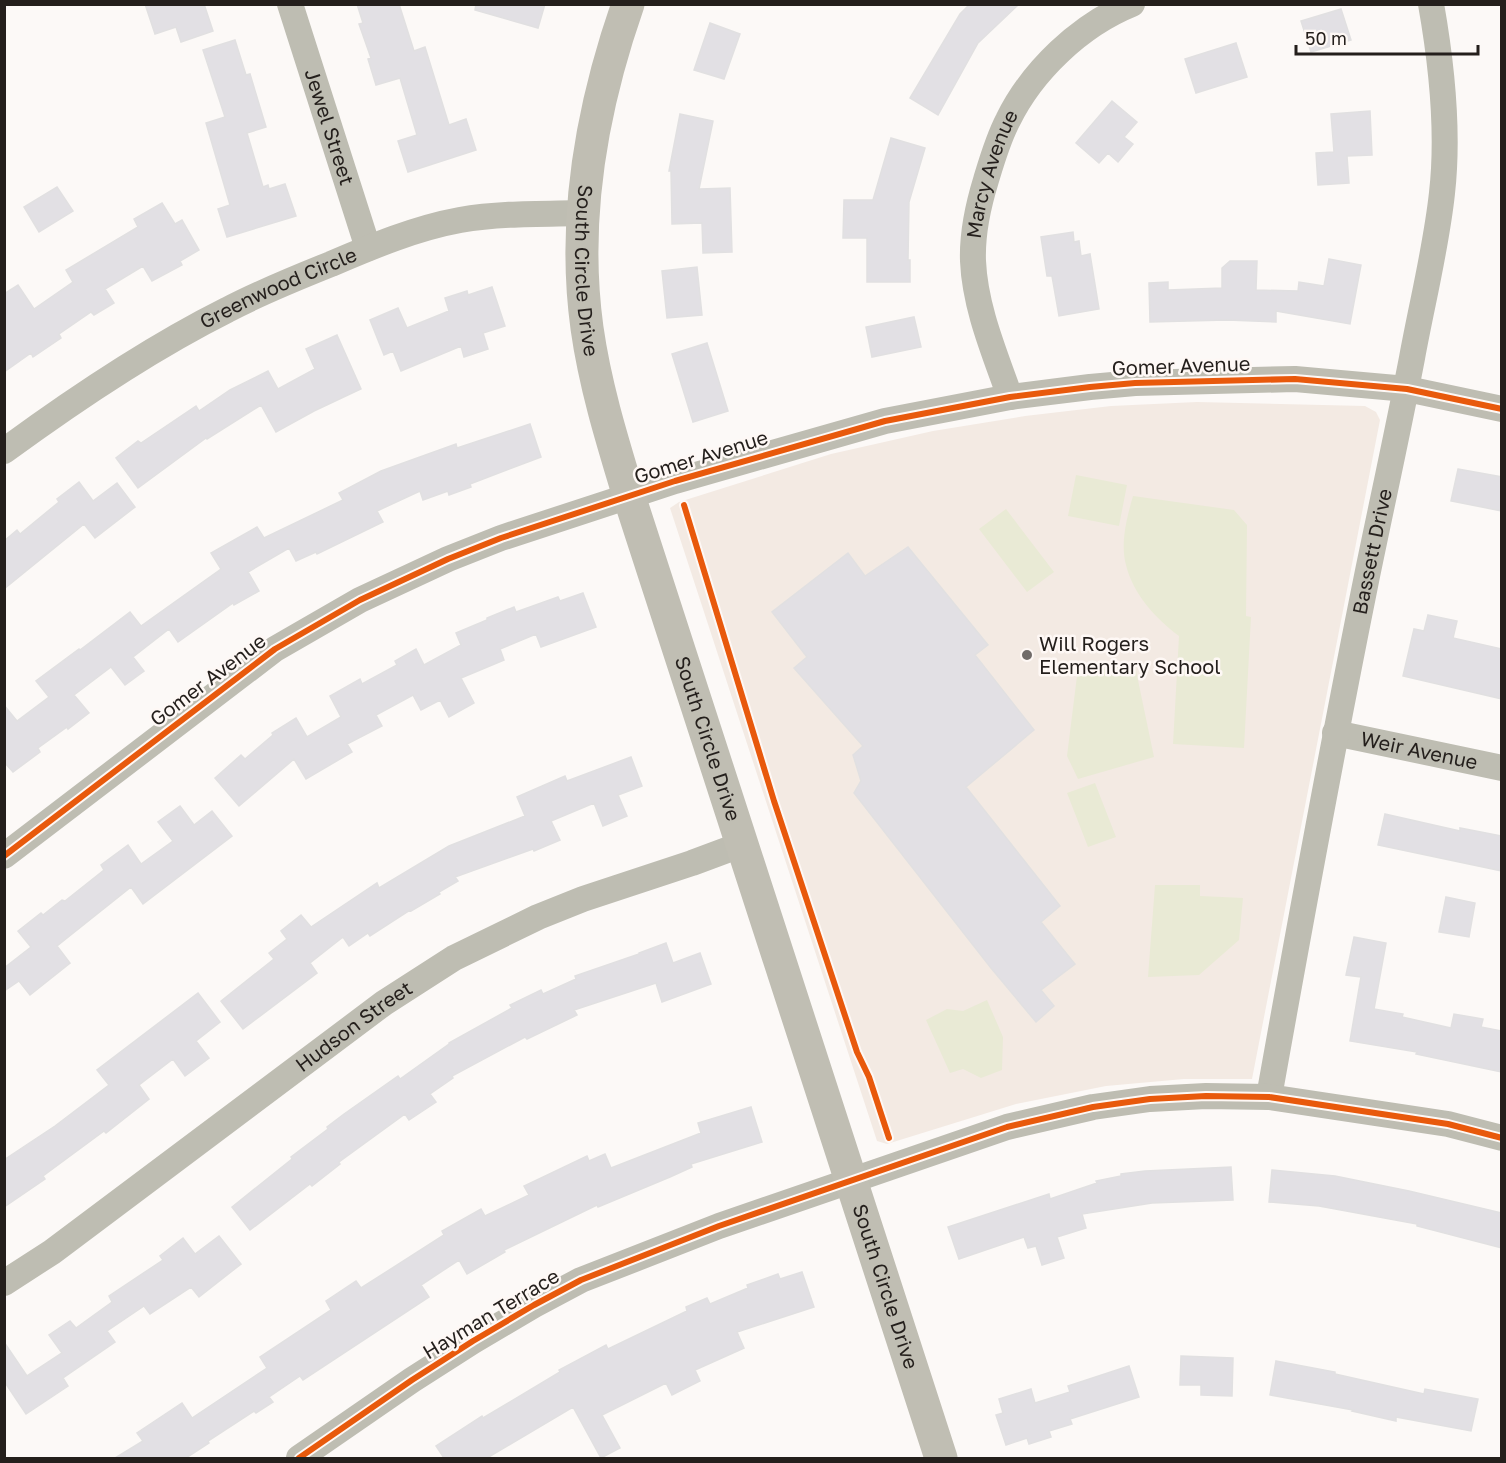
<svg xmlns="http://www.w3.org/2000/svg" width="1506" height="1463" viewBox="0 0 1506 1463" font-family="'Golos Text',sans-serif">
	<style>
		.built { fill: #f3eae3 }
		.green { fill: #e9ead5 }
		.building { fill: #e2e0e4; stroke: #e1e0e1; stroke-width: 1.5 }
		.lines { fill: none; stroke-linecap: round; stroke-linejoin: round }
		.street { stroke: #bebdb2; stroke-width: 26 }
		.primary { stroke: #c0beb3; stroke-width: 33 }
		.cycleway-casing { stroke: #fef8f5; stroke-width: 10 }
		.cycleway { stroke: #e8590c; stroke-width: 6 }
		.poi-dot { fill: #706b69; stroke: #fef8f5; stroke-width: 2 }
		.labels { text-anchor: middle; stroke-width: 5; stroke-linejoin: round; paint-order: stroke }
		.street-label { font-size: 20px; fill: #241f1c; stroke: #fef8f5 }
		.poi-label { font-size: 20px; fill: #241f1c; stroke: #fef8f5; text-anchor: start }
	</style>
	<rect width="100%" height="100%" fill="#fcf9f7"/>
	<!-- built -->
	<path class="built" d="M1197,402l168,4 11,6 4,8 -128,659h-68l-78,7 -90,18 -129,40 -10,-3 -207,-633 9,-6 152,-48 102,-23 92,-15 86,-10z"/>
	<!-- green -->
	<path class="green" d="M1076,475l51,10 -8,41 -51,-10z
		M1133,496l101,14 13,15 -1,91 5,1 -7,131 -71,-4 6,-108c-23,-17 -46,-42 -53,-71 -6,-22 1,-48 7,-69z
		M1006,509l48,63 -27,20 -48,-63z
		M1134,661l20,96 -76,22 -11,-23 10,-80z
		M1095,783l21,54 -28,10 -21,-54z
		M1155,885h45v11l43,2 -4,42 -40,35 -51,2z
		M987,1000l16,37 -1,33 -21,8 -18,-9 -13,4 -24,-53 21,-11 16,2z"/>
	<!-- building -->
	<path class="building" d="M145,4h59l9,27 -32,11 -5,-15 -21,7z
		M357,4h42l15,47 11,-4 24,78 17,-6 10,31 -68,22 -10,-31 19,-6 -17,-57 -24,7 -8,-26 3,-1 -12,-34 4,-1z
		M476,4h69l-7,24 -63,-18z
		M970,4h49l-41,39 -40,72 -28,-17 50,-84z
		M1341,9l10,31 -40,12 -10,-31z
		M710,23l30,11 -16,45 -30,-9z
		M235,40l11,35 4,-1 16,53 -19,6 16,54 5,-2 1,4 16,-5 11,32 -69,21 -9,-28 12,-4 -24,-82 19,-6 -22,-67z
		M1236,43l11,34 -51,16 -11,-34z
		M1112,101l25,21 -13,15 9,7 -15,18 -10,-9 -9,10 -23,-20z
		M1370,111l2,44 -25,1 2,27 -31,2 -2,-32 18,-1 -3,-38z
		M680,114l33,7 -14,68 31,-1 2,64 -29,1 -1,-30 -30,1 -1,-53h-2z
		M891,138l34,10 -16,54 -1,58h2v22h-43v-44h-24l1,-38h29z
		M57,187l16,24 -34,21 -15,-25z
		M162,203l13,21 7,-4 17,30 -19,11 2,4 -30,16 -9,-15 -38,23 9,14 -20,12 -3,-3 -32,22 2,4 -28,19 -2,-4 -27,19v-78l14,-9 16,24 39,-27 -7,-12 72,-43 -4,-8z
		M1073,232l1,10 5,-1 2,15 9,-2 9,55 -40,7 -7,-40h-5l-6,-39z
		M1329,259l32,6 -11,59 -74,-13v11l-49,-2 -77,2 -1,-39 19,-1v8l54,-2v-20l8,-7h27l-1,29 42,1 1,-9 25,4z
		M697,267l5,48 -35,3 -5,-47z
		M492,287l13,39 -22,7 5,16 -24,8 -3,-11 -60,25 -8,-20 -9,4 -14,-35 28,-12 9,20 42,-17 -4,-13 22,-7 1,4z
		M914,317l7,30 -49,10 -6,-30z
		M337,335l24,54 -47,22 -38,21 -15,-27 -54,34 -1,-1 -68,50 -22,-30 22,-17 3,2 55,-37 3,5 31,-21 38,-19 10,18 37,-20 -9,-20z
		M707,343l21,68 -35,11 -21,-68z
		M530,424l11,33 -71,27 1,3 -22,8 -1,-4 -25,9 -3,-9 -43,20 6,11 -66,32 -1,-2 -20,9 -7,-13 -41,24 11,19 -25,14 -1,-2 -55,39 -9,-13 -36,28 11,14 -19,14 -14,-18 -37,28 15,18 -21,16 -1,-2 -29,21 2,4 -27,20 -9,-10v-57l13,16 32,-24 -13,-16 43,-32 1,1 50,-38 11,14 80,-57 -10,-16 46,-26 7,11 79,-38 -4,-7 42,-22 75,-27 1,4z
		M1458,469l44,8v34l-51,-10z
		M79,482l14,19 24,-18 18,24 -40,31 -11,-14 -80,65v-48l13,-11 3,4 39,-32 -2,-3z
		M908,547l80,98 -13,10 59,75 -68,57 94,119 -19,16 34,42 -34,26 13,16 -18,16 -45,-54 -137,-175 7,-12 -8,-26 10,-9 -69,-78 13,-11 -35,-45 76,-59 17,23z
		M583,593l13,34 -55,20 -5,-13 -36,15 4,11 -43,18 13,25 -25,14 -9,-17 -19,10 -8,-15 -37,20 6,11 -35,18 5,8 -46,27 -12,-20 -55,47 -24,-28 26,-23 4,4 28,-24 -1,-2 24,-15 11,19 34,-20 -11,-21 30,-17 2,5 35,-19 -2,-4 21,-12 8,16 37,-20 -5,-12 31,-13v-2l27,-11 2,5 42,-15 2,4z
		M1428,615l29,6 -4,17 49,11v50l-99,-23 11,-47 10,2z
		M631,757l11,29 -24,9 9,21 -24,10 -9,-23 -43,18 9,19 -26,11 -1,-2 -78,28 3,4 -19,11 1,2 -29,17 -1,-1 -40,26 -2,-3 -19,13 -6,-9 -33,26 7,10 -74,56 -22,-28 53,-42 -5,-6 18,-14 -6,-8 20,-16 10,12 66,-44 2,5 70,-42 76,-30 -8,-19 48,-21 2,5z
		M180,806l14,19 18,-14 20,25 -89,68 -12,-17 -74,59 13,17 -40,32 -11,-14 -15,10v-23l27,-21 -13,-16 23,-18 2,2 19,-15 3,1 39,-31 -3,-5 27,-20 13,19 32,-23 -15,-19z
		M1385,814l75,17v-3l42,8v35l-124,-26z
		M1446,897l29,6 -6,34 -30,-5z
		M1354,937l32,6 -12,66 29,5 -1,3 49,11 3,-14 29,5 -2,8 21,4v41l-86,-18 1,-2 -67,-11 11,-64 -15,-2z
		M666,943l7,20 27,-10 11,31 -49,18 -6,-19 -82,27 3,5 -50,24 -2,-2 -73,39 1,2 -23,16 6,8 -27,18 -4,-6 -66,48 1,2 -28,22 -2,-2 -60,46 -18,-23 60,-48 -1,-2 37,-28 -1,-2 17,-13 54,-38 2,3 49,-35v-1l63,-35 -2,-3 31,-15 2,4 33,-15 -1,-3 64,-22v-1z
		M198,993l22,29 -24,19 13,17 -24,18 -12,-17 -34,26 10,14 -43,34 -2,-2 -61,45 2,3 -41,28v-47l51,-34 54,-41 -12,-15z
		M751,1107l11,35 -71,22 1,3 -22,10 -72,30 -1,-2 -93,45 1,2 -38,22 -8,-14 -38,25 8,12 -126,83 -3,-4 -31,21 4,5 -17,11 -2,-2 -46,30 1,2 -23,15h-71l28,-17 -6,-8 45,-30 10,15 75,-50 -7,-11 71,-47 -5,-9 30,-20 5,7 83,-53 -2,-4 39,-22 4,7 44,-21 -5,-9 63,-30 2,5 16,-7 6,14 90,-35 -3,-10z
		M1231,1167l2,33 -81,3 -70,11 4,14 -29,9 7,21 -22,7 -6,-19 -8,2 -4,-11 -65,22 -11,-32 101,-33 1,5 47,-16 -1,-2 25,-5v-2l24,-3z
		M1272,1170l63,6 74,15 93,22v35l-85,-22v-2l-98,-18 -50,-4z
		M219,1236l22,28 -42,33 -8,-10 -41,27 -6,-8 -37,25 8,11 -52,36 5,8 -42,28 -22,-33v-39l23,34 35,-23 -13,-18 21,-14 6,7 36,-26 -3,-6 54,-36 -3,-4 23,-18 12,16z
		M802,1272l12,35 -77,25 7,16 -49,22 5,11 -28,14 -6,-12 -64,32 18,33 -19,10 -28,-51 -86,51h-43l-8,-12 46,-30 1,2 77,-46 -1,-2 47,-25 2,4 79,-38 -1,-4 21,-9 3,6 38,-16 -1,-3 31,-11 2,5z
		M1181,1356l52,2 -1,38 -31,-1v-10h-21z
		M1276,1361l59,11v2l89,20 1,-5 53,10 -7,32 -75,-14v4l-44,-10 1,-1 -83,-15z
		M1129,1366l10,31 -69,22 2,5 -23,7 2,6 -22,7 -2,-6 -21,7 -10,-30 7,-2 -4,-14 32,-10 4,14 35,-11 -2,-6z"/>
	<g class="lines">
		<!-- street -->
		<g class="street">
			<path id="s1" d="M290,4l78,244"/>
			<path id="s2" d="M1010,397c-15,-43 -35,-89 -37,-136 -1,-27 5,-55 13,-81 6,-20 12,-41 22,-60 24,-49 72,-95 124,-116"/>
			<path id="s3" d="M4,451c71,-52 145,-102 223,-141 34,-18 69,-32 104,-46 42,-18 85,-36 129,-44 41,-7 82,-6 123,-7"/>
			<path id="s4" d="M1335,733l167,35"/>
			<path d="M4,856l271,-207 85,-49 88,-41 53,-21 174,-57 210,-60 125,-24 80,-10 45,-4 160,-4 112,10 95,20"/>
			<path id="s5" d="M1269,1097c31,-174 63,-348 98,-521 15,-73 31,-145 45,-218 10,-55 24,-109 30,-165 7,-62 0,-127 -11,-189"/>
			<path id="s6" d="M4,1283l48,-31 332,-249 70,-45 84,-41 45,-18 109,-36 51,-19"/>
			<path d="M299,1458l113,-78 61,-39 61,-36 47,-25 138,-54 288,-99 86,-20 57,-8 56,-3 63,1 179,27 54,14"/>
		</g>
		<!-- primary -->
		<path class="primary" id="s7" d="M628,4c-36,103 -56,215 -41,324 8,57 25,112 42,168l312,962"/>
		<defs>
			<path id="cycleway" d="M684,505l90,296 83,251 12,25 20,61
				M4,856l271,-207 85,-49 88,-41 53,-21 174,-57 210,-60 125,-24 80,-10 45,-4 160,-4 112,10 95,20
				M299,1458l113,-78 61,-39 61,-36 47,-25 138,-54 288,-99 86,-20 57,-8 56,-3 63,1 179,27 54,14"/>
		</defs>
		<!-- cycleway casing -->
		<use href="#cycleway" class="cycleway-casing"/>
		<!-- cycleway -->
		<use href="#cycleway" class="cycleway"/>
	</g>
	<!-- markers -->
	<circle class="poi-dot" cx="1027" cy="655" r="6"/>
	<g class="labels">
		<!-- street labels -->
		<g class="street-label">
			<text dy="7" stroke="none"><textPath href="#s1" startOffset="129">Jewel Street</textPath></text>
			<text dy="7" stroke="none"><textPath href="#s2" startOffset="231">Marcy Avenue</textPath></text>
			<text dy="7" stroke="none"><textPath href="#s7" startOffset="272">South Circle Drive</textPath></text>
			<text dy="7" stroke="none"><textPath href="#s3" startOffset="320">Greenwood Circle</textPath></text>
			<text transform="translate(1181 366) rotate(-2)" y="7">Gomer Avenue</text>
			<text transform="translate(701 457) rotate(-17)" y="7">Gomer Avenue</text>
			<text dy="7" stroke="none"><textPath href="#s5" startOffset="555">Bassett Drive</textPath></text>
			<text transform="translate(208 680) rotate(-37)" y="7">Gomer Avenue</text>
			<text dy="7" stroke="none"><textPath href="#s7" startOffset="758">South Circle Drive</textPath></text>
			<text dy="7" stroke="none"><textPath href="#s4" startOffset="86">Weir Avenue</textPath></text>
			<text dy="7" stroke="none"><textPath href="#s6" startOffset="434">Hudson Street</textPath></text>
			<text dy="7" stroke="none"><textPath href="#s7" startOffset="1334">South Circle Drive</textPath></text>
			<text transform="translate(491 1314) rotate(-31)" y="7">Hayman Terrace</text>
		</g>
		<!-- poi labels -->
		<g class="poi-label">
			<text x="1039" y="651">Will Rogers<tspan x="1039" dy="23">Elementary School</tspan></text>
		</g>
	</g>
	<!-- border -->
	<rect width="1506" height="1463" fill="none" stroke="#241f1c" stroke-width="12"/>
	<!-- scale -->
	<path d="M1296 45v9h182v-9" fill="none" stroke="#241f1c" stroke-width="3"/>
	<text x="1305" y="45" font-size="18" fill="#241f1c" stroke="#fef8f5" stroke-width="4.5" paint-order="stroke">50 m</text>
</svg>
